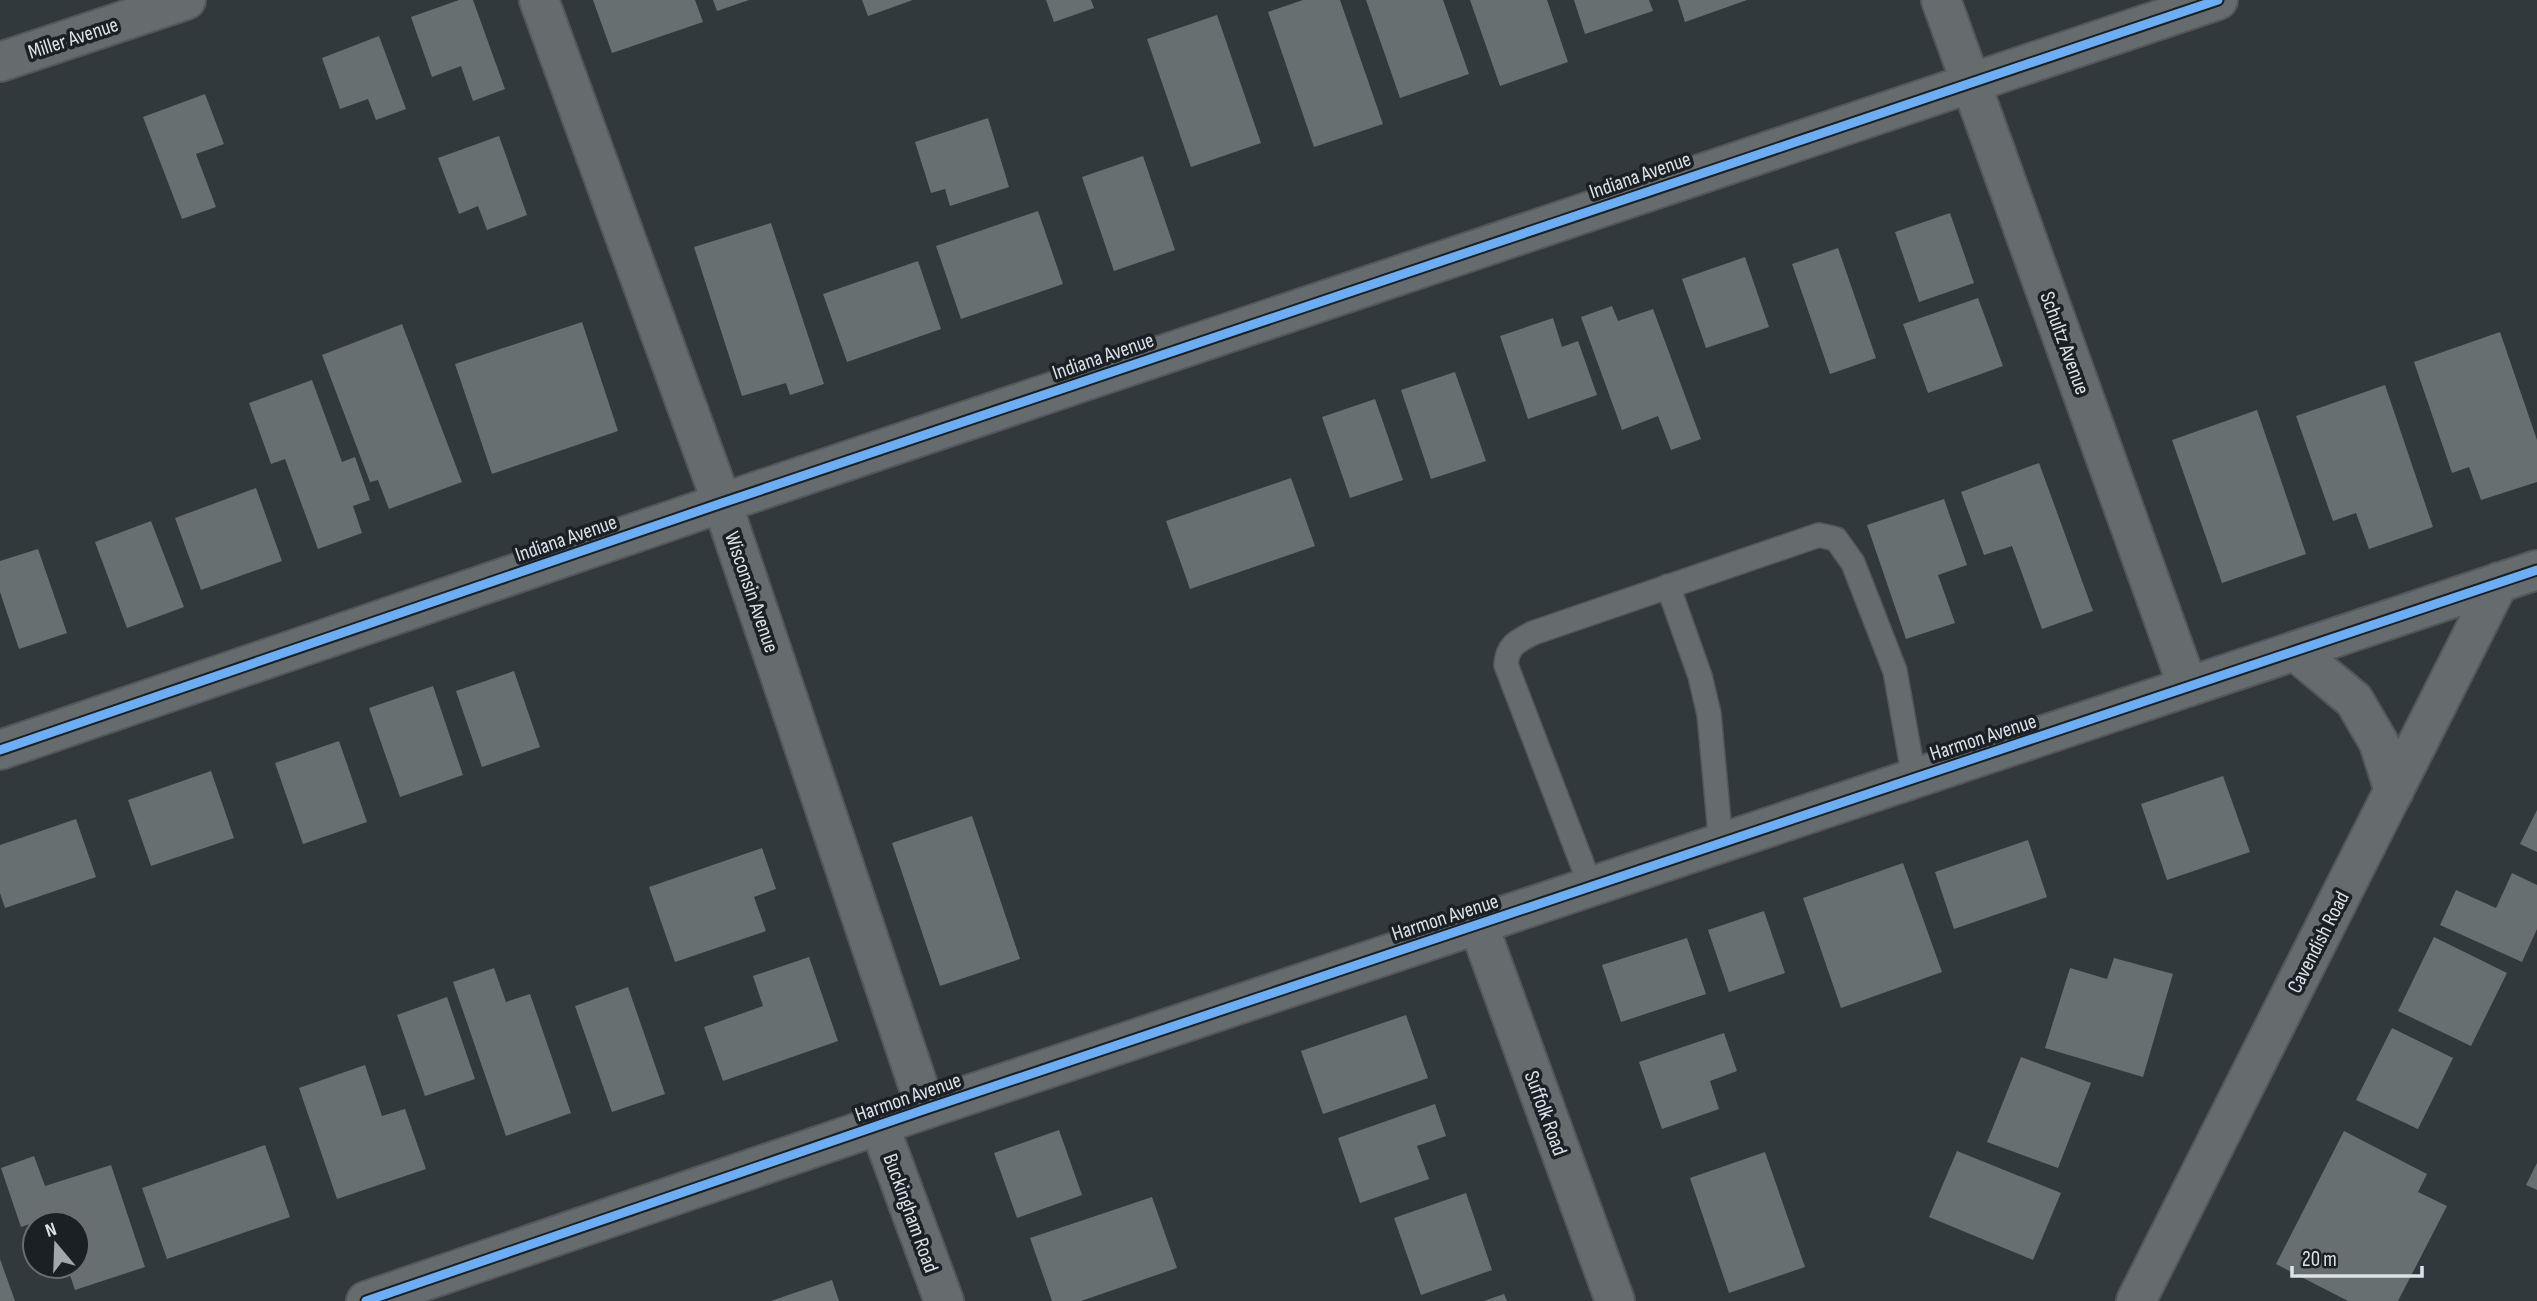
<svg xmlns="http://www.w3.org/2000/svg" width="2537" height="1301" viewBox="0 0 2537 1301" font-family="'Sofia Sans Condensed',sans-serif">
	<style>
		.building { fill: #686f71 }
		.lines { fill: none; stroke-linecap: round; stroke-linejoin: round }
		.service-casing { stroke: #51575a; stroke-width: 26 }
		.minor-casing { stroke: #51575a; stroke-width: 42 }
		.service { stroke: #666b6e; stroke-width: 23 }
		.minor { stroke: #666b6e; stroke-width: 38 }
		.cycleway-casing { stroke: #1a2023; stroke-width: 13 }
		.cycleway { stroke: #6dadf4; stroke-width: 9 }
		.labels { text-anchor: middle; stroke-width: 7; stroke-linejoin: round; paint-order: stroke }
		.street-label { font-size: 21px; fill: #dce3e8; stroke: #1a2023 }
	</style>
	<rect width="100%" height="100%" fill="#32393c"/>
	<!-- building -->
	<path class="building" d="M459,0h14l32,89 -32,12 -12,-35 -29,11 -21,-60z
		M593,0h102l8,22 -91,31z
		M713,0h36l-32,11z
		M862,0h51l-45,16z
		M1046,0h45l3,8 -40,14z
		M1303,0h37l43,124 -69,23 -46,-135z
		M1366,0h77l26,74 -69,24z
		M1470,0h77l21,62 -68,24z
		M1574,0h75l4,11 -68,23z
		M1678,0h69l-62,22z
		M1217,15l44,128 -70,24 -44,-128z
		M379,36l27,73 -30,11 -8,-21 -28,10 -18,-51z
		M205,94l19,50 -28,10 20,53 -34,12 -39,-102z
		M988,118l21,69 -59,19 -5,-17 -14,4 -16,-51z
		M499,136l28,79 -40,15 -9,-24 -19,8 -21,-56z
		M1143,156l32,94 -61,21 -32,-94z
		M1038,211l25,73 -102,35 -25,-73z
		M1950,213l24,70 -55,19 -24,-70z
		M771,223l53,161 -34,11 -4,-12 -44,13 -48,-149z
		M1838,248l38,110 -46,16 -38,-110z
		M1745,257l24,70 -63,21 -24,-69z
		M918,261l23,68 -94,33 -24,-68z
		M1978,298l25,68 -75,27 -25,-69z
		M1612,306l6,15 35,-12 48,130 -30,11 -13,-34 -36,14 -41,-113z
		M1553,318l9,29 16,-6 19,54 -69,24 -28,-83z
		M582,322l36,109 -126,43 -37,-110z
		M402,324l60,158 -73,27 -11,-29 -8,2 -48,-127z
		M2500,332l37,108v42l-56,18 -12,-33 -17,6 -38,-111z
		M1455,372l31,89 -55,18 -30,-89z
		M312,380l30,82 13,-5 15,43 -17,6 9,27 -44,16 -33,-90 -14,5 -22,-61z
		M2385,385l48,142 -64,22 -13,-36 -23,8 -37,-105z
		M1375,399l28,81 -53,18 -28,-81z
		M2257,410l49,144 -84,29 -50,-143z
		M2039,463l54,148 -51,18 -30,-83 -28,9 -23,-63z
		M1291,478l24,68 -125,43 -24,-68z
		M256,488l26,73 -81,29 -26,-72z
		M1944,499l23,66 -29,10 17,48 -49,16 -39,-114z
		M151,521l33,86 -57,21 -32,-86z
		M38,549l29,84 -48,16 -19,-57v-31z
		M514,671l26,76 -58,20 -26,-76z
		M433,686l30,89 -63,22 -31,-89z
		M339,741l28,81 -64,22 -28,-81z
		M211,771l23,67 -83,28 -23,-66z
		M2223,776l27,76 -83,28 -26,-76z
		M2537,810v42l-17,-8z
		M972,816l48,143 -80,27 -48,-143z
		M76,819l20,58 -91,31 -5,-15v-48z
		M2028,840l19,57 -93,32 -19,-57z
		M762,848l14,41 -22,8 12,34 -91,31 -26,-75z
		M1903,863l39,109 -101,36 -38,-110z
		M2512,873l25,12v44l-15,33 -82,-37 16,-35 40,18z
		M1764,911l21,62 -56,19 -21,-62z
		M2434,937l73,36 -36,73 -73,-35z
		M1687,938l19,56 -85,28 -19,-57z
		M809,957l29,84 -115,40 -19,-54 59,-21 -10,-30z
		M2114,958l59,16 -30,103 -98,-29 25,-80 37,11z
		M494,968l12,34 24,-8 41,119 -65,23 -53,-154z
		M628,987l37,107 -53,18 -37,-106z
		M447,997l28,82 -50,17 -28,-81z
		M1406,1015l22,63 -105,36 -22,-63z
		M2392,1028l61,30 -35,71 -62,-29z
		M1724,1033l13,38 -27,10 9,28 -57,20 -23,-67z
		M2021,1057l70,26 -33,85 -71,-26z
		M365,1065l17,51 23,-7 21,60 -89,30 -38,-111z
		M1435,1104l11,32 -29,10 12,33 -69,24 -22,-65z
		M1059,1130l23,65 -65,23 -23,-65z
		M2344,1131l83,43 -9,18 29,14 -49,95h-50l-72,-37z
		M265,1145l25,72 -123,42 -25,-71z
		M1957,1151l104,42 -28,67 -104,-43z
		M1765,1152l40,115 -76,26 -39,-115z
		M34,1156l11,30 66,-21 34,102 -70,23 -8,-24h10v-42h-23l-3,-7 -30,10 -20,-59z
		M2537,1163v27l-11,-5z
		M1466,1193l26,77 -71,25 -27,-77z
		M1152,1197l25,71 -96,33h-29l-22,-63z
		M0,1259l15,42h-15z
		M832,1280l7,21h-68z
		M1504,1294l3,7h-23z"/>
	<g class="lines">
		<defs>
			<path id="service" d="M1668,586l32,90 9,38 12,130
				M1591,887l-85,-222c1,-19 11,-24 27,-32l286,-98 17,4 17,24 16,41 26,67 19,107"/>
			<path id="minor" d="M539,0l183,503 204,606
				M1941,0l247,687
				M0,62l186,-62
				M2295,651l59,49 25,43 15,48
				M0,750l722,-247 1496,-503
				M1478,924l137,377
				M879,1125l65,176
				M366,1301l560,-192 1611,-539
				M2136,1301l363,-719"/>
		</defs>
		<!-- service casing -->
		<use href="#service" class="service-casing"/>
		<!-- minor casing -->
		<use href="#minor" class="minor-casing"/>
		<!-- service -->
		<use href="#service" class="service"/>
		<!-- minor -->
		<use href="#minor" class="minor"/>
		<defs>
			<path id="cycleway" d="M0,750l722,-247 1496,-503
				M366,1301l560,-192 1611,-539"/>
		</defs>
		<!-- cycleway casing -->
		<use href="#cycleway" class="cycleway-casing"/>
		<!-- cycleway -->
		<use href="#cycleway" class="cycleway"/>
	</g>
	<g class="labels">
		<!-- street labels -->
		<g class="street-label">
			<text transform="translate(73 38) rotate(-18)" y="7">Miller Avenue</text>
			<text transform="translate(1640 175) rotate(-19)" y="7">Indiana Avenue</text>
			<text transform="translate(2065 343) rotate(70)" y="7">Schultz Avenue</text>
			<text transform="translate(1103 356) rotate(-19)" y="7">Indiana Avenue</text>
			<text transform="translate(566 538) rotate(-19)" y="7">Indiana Avenue</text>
			<text transform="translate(752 592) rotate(71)" y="7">Wisconsin Avenue</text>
			<text transform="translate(1983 737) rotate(-18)" y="7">Harmon Avenue</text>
			<text transform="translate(1445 917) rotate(-18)" y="7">Harmon Avenue</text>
			<text transform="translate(2318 942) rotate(-63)" y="7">Cavendish Road</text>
			<text transform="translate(908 1097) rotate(-19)" y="7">Harmon Avenue</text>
			<text transform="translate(1546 1113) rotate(70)" y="7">Suffolk Road</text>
			<text transform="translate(911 1213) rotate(70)" y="7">Buckingham Road</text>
		</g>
	</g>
	<!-- north arrow -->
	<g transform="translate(56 1245) rotate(341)"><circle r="33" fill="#1a2023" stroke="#686e72" stroke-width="2"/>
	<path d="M0-5L12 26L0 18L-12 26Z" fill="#a0a8ac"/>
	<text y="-10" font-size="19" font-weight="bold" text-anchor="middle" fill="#dce3e8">N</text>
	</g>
	<!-- scale -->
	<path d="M2292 1266v10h130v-10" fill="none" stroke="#dce3e8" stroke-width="3.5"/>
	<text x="2302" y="1266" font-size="21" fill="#dce3e8" stroke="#1a2023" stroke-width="5" paint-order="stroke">20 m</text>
</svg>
